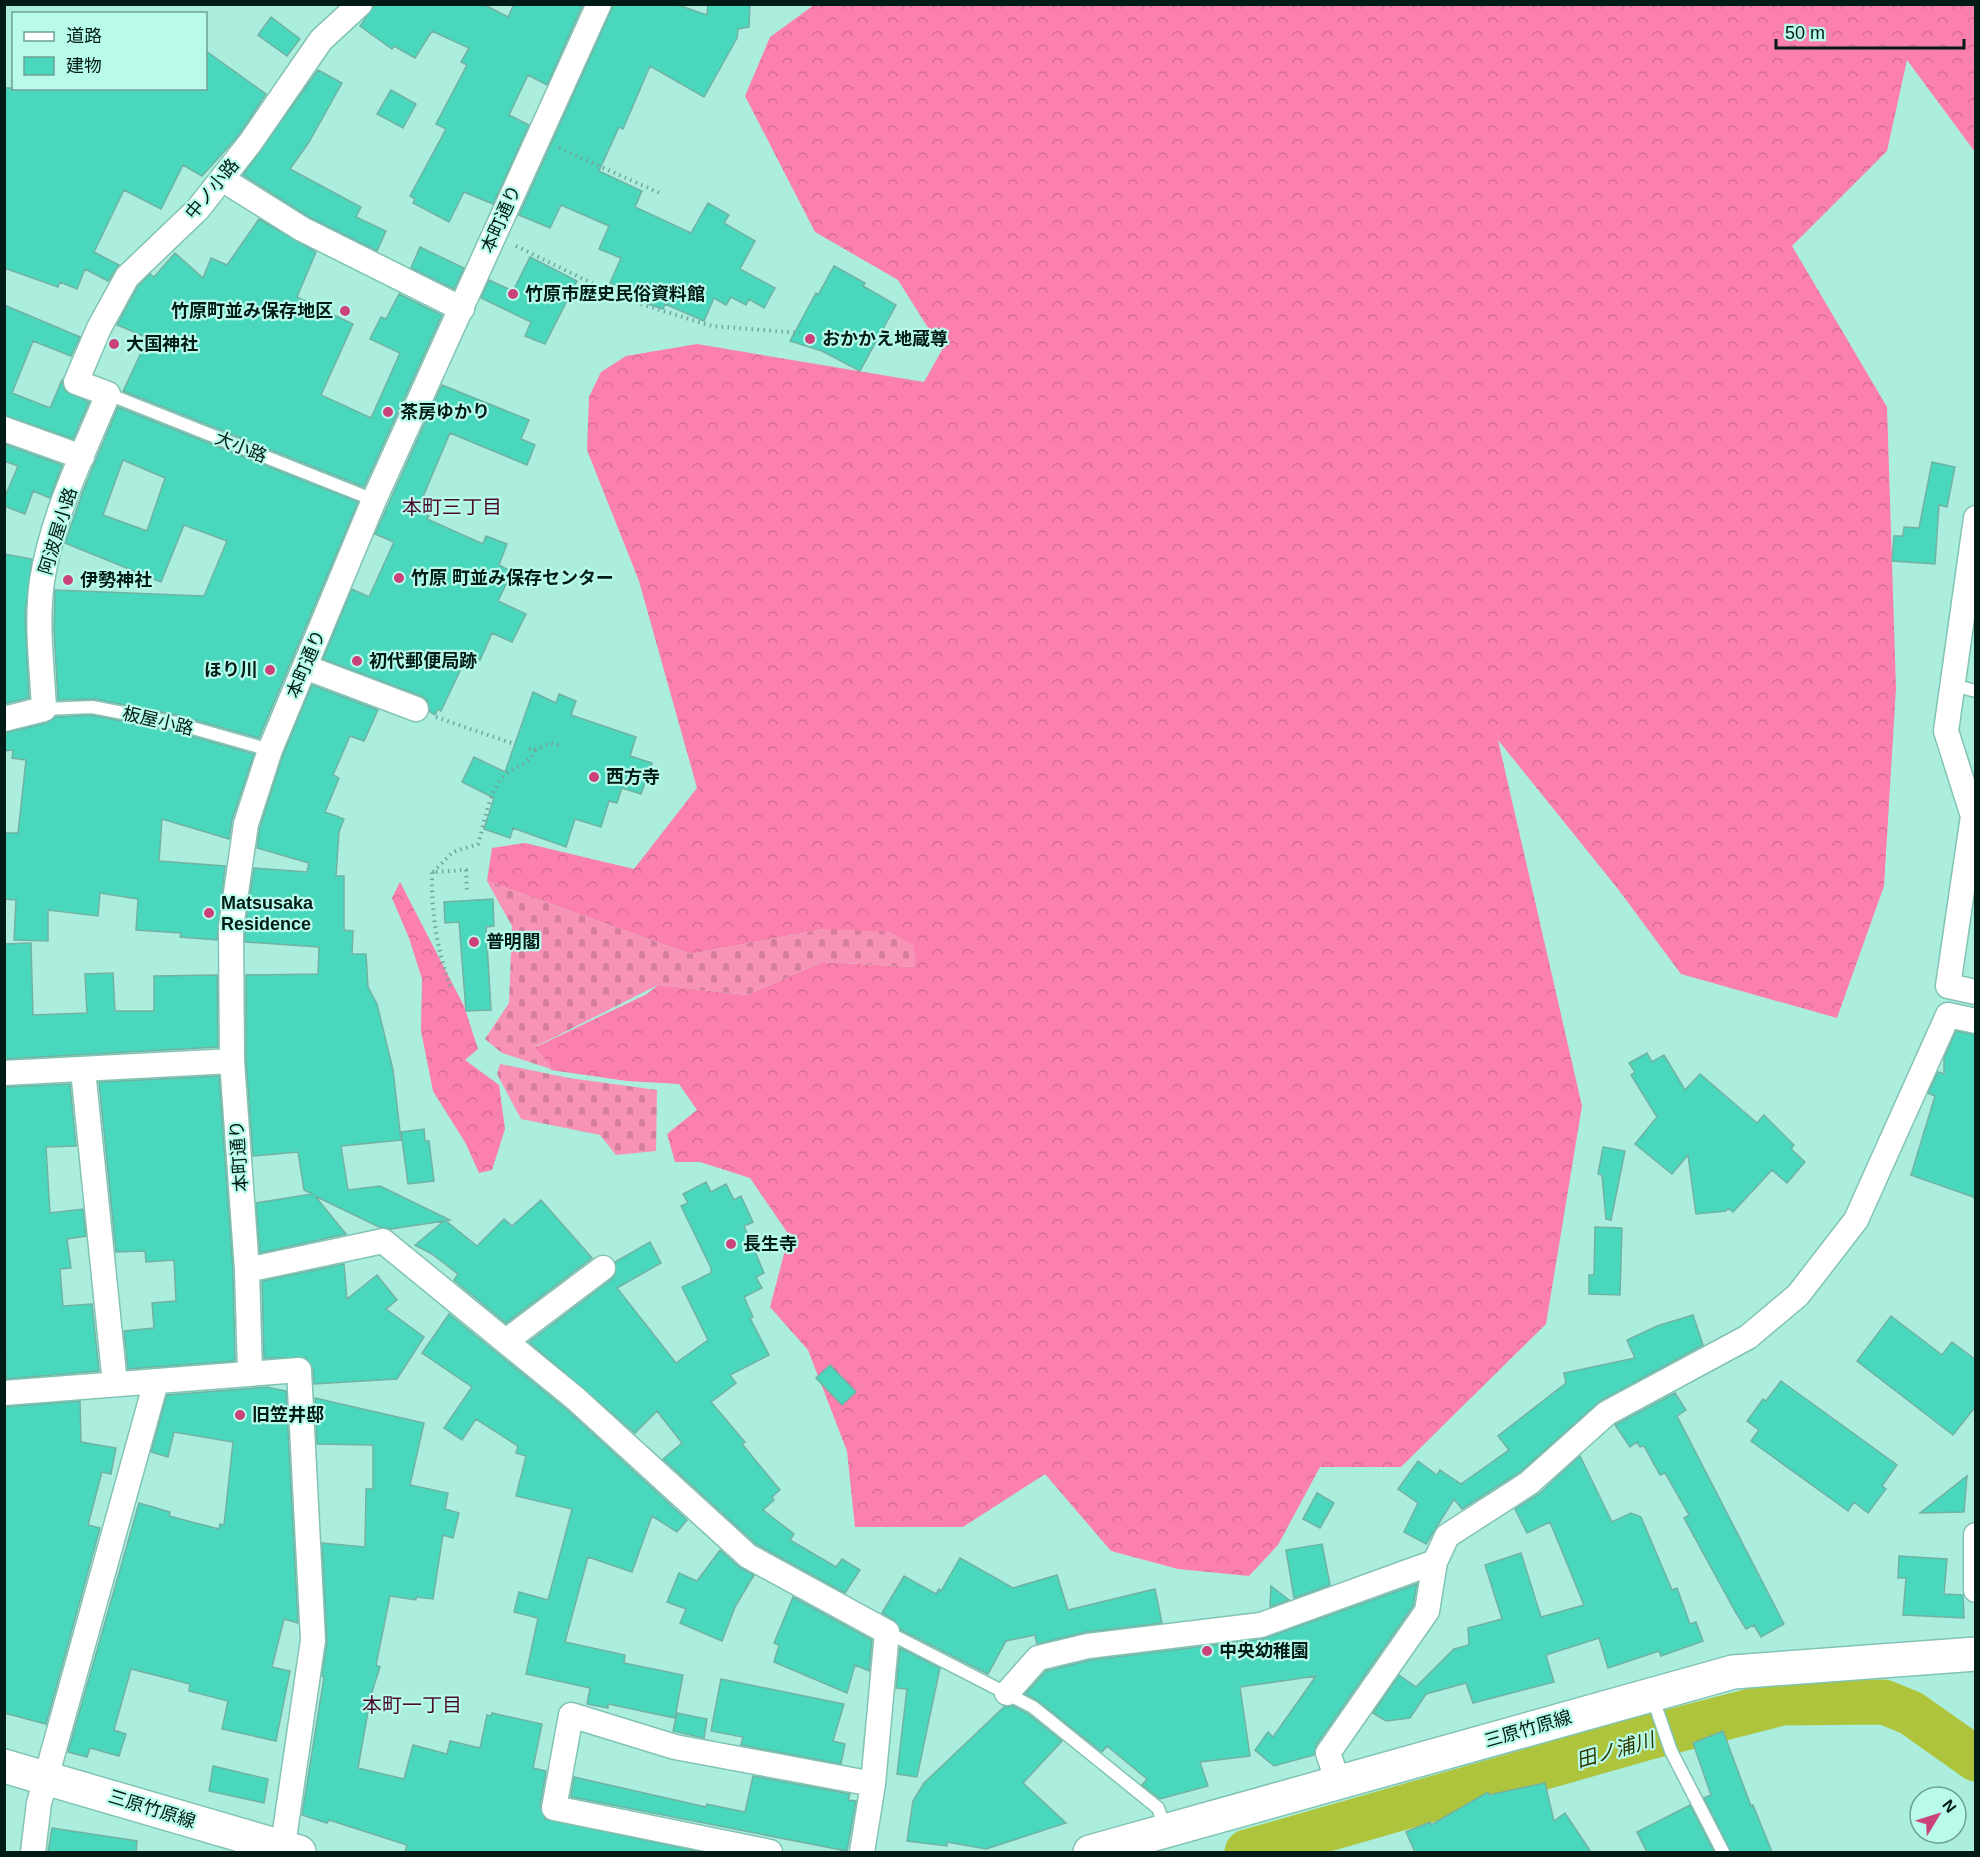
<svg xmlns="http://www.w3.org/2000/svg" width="1980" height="1857" viewBox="0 0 1980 1857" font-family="Arial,'Noto Sans JP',sans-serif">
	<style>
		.forest { fill: url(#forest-crowns) }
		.cemetery { fill: url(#cemetery-stones) }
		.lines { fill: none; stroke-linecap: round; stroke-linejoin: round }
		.river { stroke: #aec43d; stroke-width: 45 }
		.building { fill: #49d7bd; stroke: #71b2a3; stroke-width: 1.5; fill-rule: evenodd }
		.lane-casing { stroke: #82c3b4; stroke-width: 15 }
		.street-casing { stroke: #82c3b4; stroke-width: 27 }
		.primary-casing { stroke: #82c3b4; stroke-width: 36 }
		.path { stroke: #71a69a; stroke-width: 4; stroke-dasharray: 1.5 4.5; stroke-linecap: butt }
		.lane { stroke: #fff; stroke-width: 12 }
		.street { stroke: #fff; stroke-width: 24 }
		.primary { stroke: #fff; stroke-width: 33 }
		.poi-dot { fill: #cb427b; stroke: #b8fbeb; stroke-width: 2 }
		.labels { text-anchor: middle; stroke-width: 4.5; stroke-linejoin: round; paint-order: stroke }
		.street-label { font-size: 18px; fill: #011b16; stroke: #b8fbeb }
		.poi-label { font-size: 18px; font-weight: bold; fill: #011b16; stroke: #b8fbeb; text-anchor: start }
		.neighbourhood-label { font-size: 20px; fill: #4c0a29; stroke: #b8fbeb }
		.water-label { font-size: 20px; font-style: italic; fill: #303900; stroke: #b8fbeb }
	</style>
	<defs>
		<pattern id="forest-crowns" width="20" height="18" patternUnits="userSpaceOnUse" patternTransform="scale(1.5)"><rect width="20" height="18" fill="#fc80ad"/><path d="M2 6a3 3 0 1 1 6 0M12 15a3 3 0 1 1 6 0" fill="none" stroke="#d66e94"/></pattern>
		<pattern id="cemetery-stones" width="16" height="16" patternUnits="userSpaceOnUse" patternTransform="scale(1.5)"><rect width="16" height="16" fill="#f893b6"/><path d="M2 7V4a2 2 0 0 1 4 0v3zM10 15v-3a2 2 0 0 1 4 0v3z" fill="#d37e9c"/></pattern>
	</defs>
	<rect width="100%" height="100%" fill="#abeede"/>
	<!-- forest -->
	<path class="forest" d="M814,5h1161v147l-68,-92 -20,91 -95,95 95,161 9,281 -12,198 -47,132 -156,-44 -63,-85 -120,-149 84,366 -36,218 -145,143h-81l-42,78 -29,31 -71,-7 -67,-18 -66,-77 -82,53h-108l-8,-76 -39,-101 -38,-43 19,-72 -39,-57 -50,-16h-25l-8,-28 30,-24 -18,-26 -52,-3 -76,-11 -17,-22 113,-54 11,-9 89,10 75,-33 94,5 -91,-38 -135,25 -203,-73 5,-33 33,-5 109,26 63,-81 -58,-207 -52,-131 2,-53 12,-25 25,-16 71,-12 227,38 18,-32 -44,-70 -83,-48 -70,-136 25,-59z
		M400,882l64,124 14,43 -13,11 34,25 6,44 -13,41 -13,3 -13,-29 -33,-53 -12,-60 1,-52 -13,-41 -17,-40z"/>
	<!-- cemetery -->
	<path class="cemetery" d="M487,881l203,73 135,-25 65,3 24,13 2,22 -94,-5 -75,33 -89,-10 -123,62 19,23 -52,-17 -17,-14 24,-36 3,-77z
		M500,1064l69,14 88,12 -1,61 -40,4 -16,-20 -79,-16 -24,-45z"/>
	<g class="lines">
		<!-- river -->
		<path class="river" d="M1247,1852l395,-113 140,-36 102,-1 27,11 65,46"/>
	</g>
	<!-- building -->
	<path class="building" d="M375,4h108l25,13 6,-13h69l-36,81 -19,-10 -19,40 20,10 -36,79 -29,-12 -15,30 -36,-19 2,-4 -5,-3 36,-67 -10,-5 31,-59 -6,-3 8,-14 -37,-17 -17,27 -21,-12 -2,3 -32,-23z
		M614,4h61l32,11 1,-11h42l-1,23 -11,2 -1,9 -33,59 -54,-31 -27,63 -4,-2 -20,44 43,20 -7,16 56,26 17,-30 21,12 -5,8 31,18 -15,28 35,19 -11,20 -15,-9 -3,6 -15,-8 -5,8 -12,-7 -10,23 -39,-17 -2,5 -21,-7 1,-5 -33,-14 11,-25 -22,-9 10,-23 -48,-21 -11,23 -31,-13z
		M271,17l29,22 -13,17 -29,-21z
		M206,51l60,43 -27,41 -37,41 -19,-11 -22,44 -37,-19 -30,62 25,13 -11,16 -23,-12 -8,20 -17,-7 -2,5 -54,-19v-180h202z
		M318,70l24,13 -33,59 -19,27 71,38 -5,10 30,14 -9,20 -68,-34 -66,-42z
		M391,90l25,14 -13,24 -26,-14z
		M259,219l57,33 -19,45 56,27 -32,71 50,23 29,-65 -30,-14 11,-22 5,2 13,-25 43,21 -78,172 -241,-96 25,-53 -31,-13 21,-39 12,-12 4,3 21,-24 28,25 8,-20 16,7z
		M420,247l44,21 -10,21 -43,-21z
		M530,257l47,24 -32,63 -20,-8 6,-14 -50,-24 8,-18 24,11z
		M834,266l31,17 -2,3 33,19 -36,66 -38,-20 -32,-10 26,-48 2,2z
		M4,305l76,32 -9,19 -38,-15 -21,52 38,15 12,-28 3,11 24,11 -16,37 -69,-24z
		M442,385l87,35 -8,19 14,6 -8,20 -77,-32 -33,78 12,5 -2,3 56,25 3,-8 21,8 -8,21 13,7 -14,29 28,13 -14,28 -20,-9 -12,27 -12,-6 -27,57 -3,-2 -3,6 -5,-3 -3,-12 -6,-4 -98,-37 29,-70 17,8 25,-55 -19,-8z
		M118,407l240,95 -99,236 -82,-23 -83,-16 -36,1 -4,-71 1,-39 149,6 23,-55 -43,-16 -23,57 -96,-39 18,-52zM123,460l42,18 -18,53 -44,-16z
		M4,444l58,21 -12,33 -17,-7 -8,23 -21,-8v-7l14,-33 -14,-5z
		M1932,462l23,5 -8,40 -8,-2 -4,59 -43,-3 2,-25h9l1,-9 15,1z
		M4,554l28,5 -7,54 4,85 -25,6z
		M312,685l66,25 -14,31 -14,-5 -17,39 6,3 -14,34 19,7 -5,13 -3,44h8v54l9,1 -1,23h14l2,33 9,17 16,66 8,70 -60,6 7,44 32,-4 70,34 -4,1 31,25 27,-27 8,7 29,-26 51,58 -86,65 -52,-43 4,-6 -26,-20 -17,-9 29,-24 -53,8 -12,-2 -64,-31 31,38 -86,19 -4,-50 56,-9 -8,-4 -6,-38 -45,4 -7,-96v-85l72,-1 1,-27 -74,-5v-14l9,-60 53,4 2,-9 -52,-15 3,-21 23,-72z
		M533,692l23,11 3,-9 17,7 -5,14 65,22 -6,19 22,7 -11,31 -19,-6 -5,15 -8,-2 -8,26 -26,-8 -9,28 -53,-19 -3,10 -26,-9 10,-31 -32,-16 12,-25 31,15z
		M91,715l82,16 81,23 -22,66 -3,19 -67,-20 -3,42 66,5 -8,74 -37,-3 1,-4 -45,-3 2,-31 -38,-6 -2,23 -50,-6v31l-34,-1 2,-40 -12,-1v-66h14l8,-73 -14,-2 1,-8 -9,1v-18l43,-10 9,-6z
		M493,899l1,27 -8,1 5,83 -25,1 -7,-89 -14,1 -1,-21z
		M31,943l2,72 54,-2 -2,-39 28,-1 2,38h39v-35l63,-1 1,72 -214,12v-115z
		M1956,1031l20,4v163l-65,-23 24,-79 -7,-3 10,-21 6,2v-16z
		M1647,1053l5,9 12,-7 21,35 15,-16 57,49 7,-8 30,30 -3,4 14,13 -18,21 -15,-13 -39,42 -5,-4 -2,3 -30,3 -8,-59 -16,19 -37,-30 22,-27 -26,-42 4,-3 -6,-9z
		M219,1076l14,195 2,90 -107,8 -4,-38 30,-3 -2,-25 24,-2 -2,-41 -28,2 -1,-11 -29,1 -17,-170z
		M70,1084l6,62 -30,1 4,66 33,-4 3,27 -19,3 4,29 -11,1 3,37 29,-2 7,67 -93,8 -2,-292z
		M424,1129l1,12h4l5,40 -26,3 -7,-52z
		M1603,1147l22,4 -14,69 -5,-1 -4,-44 -4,-1z
		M706,1182l5,10 15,-8 8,16 7,-4 12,26 -9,4 20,47 -8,4 6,11 -18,9 9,20 -3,1 19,37 -39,20 6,8 -25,19 34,40 -3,2 38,46 -8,7 2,3 -11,10 31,24 -4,6 46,27 6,-8 18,11 -15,23 -89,-49 -93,-85 19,-16 -25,-32 -22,22 -106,-91 83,-63 4,-6 -1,-11 35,-20 11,21 -44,25 59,75 32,-23 -26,-53 29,-14v-5l-30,-62 7,-3 -5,-9z
		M1595,1227l27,1 -2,67 -31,-1v-19h5z
		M344,1264l3,35 30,-24 20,25 -11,9 38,28 -27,42 -83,5 -1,-15 -7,-11h-42l-2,-77z
		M449,1314l118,96 120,110 -10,12 -25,-16 -20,56 -44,-15 -23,85 60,13 -1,8 59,12 -8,43 -67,-14v4l-21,-4 3,-16 -64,-14 12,-56 -24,-6 5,-20 29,8 24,-91 -56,-13 10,-40 -10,-3 2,-7 -42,-27 -14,21 -18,-12 28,-41 -50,-34z
		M1693,1315l10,30 -103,56 -80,71 -58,37 -8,-10 -28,45 -22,-12 14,-29 -20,-14 20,-28 19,14 3,-5 21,14 48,-34 -11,-14 68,-53 -2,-10 71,-15 -8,-18 30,-14z
		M1891,1316l51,39 10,-13 24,18v46l-23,29 -96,-74z
		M830,1365l26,27 -14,13 -26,-27z
		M1781,1381l116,84 -15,21 4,3 -18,24 -14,-11 -6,9 -97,-70 8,-11 -12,-9 16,-22 3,2z
		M267,1387l19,4 12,232 -14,-4 -12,48 18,4 -14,70 -54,-12 6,-28 -39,-10 1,-7 -59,-15 -17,61 12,4 -7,22 -29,-8 -3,9 -19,-5 71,-249 31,9 -1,4 50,13 1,-5 4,1 9,-83 -59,-10 -6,25 -17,-5 16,-57z
		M1675,1393l11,17 -9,6 107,208 -23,13 -7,-12 -8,4 -11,-18 -51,-93 5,-3 -24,-42 -5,2 -16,-29 -4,1 -3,-5 -7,5 -15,-22z
		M315,1398l109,25 -14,62 38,8 -3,16 14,4 -6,25 -10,-3 -10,64 -17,-2v3l-26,-4 -14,69 4,2 -9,28 -13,73 46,11 9,-34 34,9 3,-13 30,7 7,-33 4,1 1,-3 50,11 -9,44 13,3 -6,35 5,13 156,33h-296l2,-7 -78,-25 -2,3 -25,-8 22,-138 -2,-1 5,-34 -5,-99 43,4 1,-58h7v-44l-56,-1z
		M80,1401l1,41 35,6 -5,26 -9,-2 -14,53 12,3 -54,196 -42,-11v-306z
		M1580,1456l32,66 19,-9 10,4 31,73 5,-2 13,36 6,-2 7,19 -42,15 -2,-5 -51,17 -9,-30 -53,17 8,27 -81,21 -7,-20 -40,11 -16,24 -24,3 -13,-8 26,-38 17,12 38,-38 15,-4 -1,-17 34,-9 -17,-54 36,-12 20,64 43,-12 -34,-83 -23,11 -12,-24 24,-15z
		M1967,1476l-3,36 -44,1z
		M1317,1493l17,10 -14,25 -17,-9z
		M1322,1544l8,41 -36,13 -8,-48z
		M720,1550l19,17 15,8 -19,32 -13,34 -42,-18 6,-14 -19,-7 12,-29 18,8z
		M1899,1556l48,3 -3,35 19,1 1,23 -61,-3 3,-37h-8z
		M960,1558l53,30 44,-13 11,35 87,-21 7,34 -76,9 -49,12 -2,-9 -29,6 -18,33 -87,-44 -7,-10 -12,-7 22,-37 32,18 3,-5 2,2z
		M1417,1584l-4,22 -97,139 -2,10 -40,11 -19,-16 13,-18 5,5 43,-61 -76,11 10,69 -50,6 8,24 -41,11 -7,2 -18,-14 5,-6 -40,-33 -5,6 -64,-51 -13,-7 21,-23 45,-11 172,-21z
		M1271,1586l18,14 -19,7z
		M793,1597l79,43 -3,31 -14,-6 -8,28 -73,-31 5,-17 -5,-2z
		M900,1648l40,20 -23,109 -20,-3 10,-85 -11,-1z
		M721,1679l123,25 -11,37 12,3 -4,20 -100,-19 2,-8 -32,-6z
		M1013,1706l15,8 34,27 -39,42 43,40 -80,26 -39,-7v4l-40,-5 6,-40 11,-18 80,-76z
		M677,1713l30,6 -3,19 -31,-7z
		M1723,1731l28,75 2,-1 19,47h-41l-27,-54 7,-3 -18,-52z
		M213,1766l55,13 -4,24 -55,-12z
		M753,1776l97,18 -2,6 8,1 -9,50 -276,-54 3,-20 132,30 1,-3 38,8z
		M1545,1783l9,38 11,-8 26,39h-176l-9,-20 24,-10 1,3 57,-33 1,3z
		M1690,1805l24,47h-67l-10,-20z
		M52,1828l85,13 -1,11h-88z"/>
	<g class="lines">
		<defs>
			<path id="lane" d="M108,394l266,106
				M1952,685l24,6
				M44,709l48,-2 83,16 95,27
				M887,1632l146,75 125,101 8,22
				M1652,1696l19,55 52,101"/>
			<path id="street" d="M222,179l80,50 160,80
				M4,429l78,28
				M1976,518l-30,213 27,85 -25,170 28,6
				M305,667l111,42
				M4,719l40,-10c-2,-42 -8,-86 -2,-128 10,-65 41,-127 66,-187l-32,-12 23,-54 28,-51 71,-68 52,-66 71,-103 39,-36
				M83,1070l32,314
				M4,1073l228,-12
				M247,1270l136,-29 193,158 172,157 139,76 -14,152 -198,-37 -104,-32 -17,93 216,44
				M506,1341l97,-73
				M250,1373l-3,-103 -15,-209 -1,-134 15,-103 24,-74 104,-250 225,-496
				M4,1393l295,-23 14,270 -31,212
				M1976,1535v55
				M1007,1693l31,-35 50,-12 173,-21 174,-63
				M1338,1782l-10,-29 99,-142 8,-49 12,-26 82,-53 78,-70 141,-76 50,-42 58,-75 92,-205 28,6
				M33,1852l6,-49 117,-421
				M862,1852l11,-68"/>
			<path id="primary" d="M4,1766l295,86
				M1090,1852l643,-180 243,-18"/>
		</defs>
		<!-- lane casing -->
		<use href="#lane" class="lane-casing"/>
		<!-- street casing -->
		<use href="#street" class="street-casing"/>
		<!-- primary casing -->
		<use href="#primary" class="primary-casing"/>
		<!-- path -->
		<path class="path" d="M559,148l103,46
			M516,246l108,53 88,27 88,7
			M436,717l78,27
			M529,749l6,1 16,-7 10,3
			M433,872l20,-20 25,-8c7,-21 10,-51 25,-67 10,-11 26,-11 32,-27
			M450,986c-13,-37 -19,-74 -18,-114l34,-2 1,20"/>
		<!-- lane -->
		<use href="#lane" class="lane"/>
		<!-- street -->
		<use href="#street" class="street"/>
		<!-- primary -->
		<use href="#primary" class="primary"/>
	</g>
	<!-- markers -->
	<g class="poi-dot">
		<circle cx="513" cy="294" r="6"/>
		<circle cx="345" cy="311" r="6"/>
		<circle cx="810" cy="339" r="6"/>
		<circle cx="114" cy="344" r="6"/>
		<circle cx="388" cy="412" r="6"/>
		<circle cx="399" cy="578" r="6"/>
		<circle cx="68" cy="580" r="6"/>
		<circle cx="357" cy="661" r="6"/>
		<circle cx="270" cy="670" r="6"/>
		<circle cx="594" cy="777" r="6"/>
		<circle cx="209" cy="913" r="6"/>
		<circle cx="474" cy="942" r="6"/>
		<circle cx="731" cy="1244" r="6"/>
		<circle cx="240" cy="1415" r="6"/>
		<circle cx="1207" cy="1651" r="6"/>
	</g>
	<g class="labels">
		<!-- street labels -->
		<g class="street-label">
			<text transform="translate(212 189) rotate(-50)" y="6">中ノ小路</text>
			<text transform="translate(501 219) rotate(-66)" y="6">本町通り</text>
			<text transform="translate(241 447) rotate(22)" y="6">大小路</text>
			<text transform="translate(58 531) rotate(-73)" y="6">阿波屋小路</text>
			<text transform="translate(306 664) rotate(-67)" y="6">本町通り</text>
			<text transform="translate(158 721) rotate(13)" y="6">板屋小路</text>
			<text transform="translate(239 1156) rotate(-94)" y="6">本町通り</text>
			<text transform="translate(1528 1729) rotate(-16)" y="6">三原竹原線</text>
			<text transform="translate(152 1809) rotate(17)" y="6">三原竹原線</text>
		</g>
		<!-- poi labels -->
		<g class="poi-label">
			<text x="525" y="300">竹原市歴史民俗資料館</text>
			<text x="333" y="317" text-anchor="end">竹原町並み保存地区</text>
			<text x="822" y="345">おかかえ地蔵尊</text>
			<text x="126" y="350">大国神社</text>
			<text x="400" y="418">茶房ゆかり</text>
			<text x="411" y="584">竹原 町並み保存センター</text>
			<text x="80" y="586">伊勢神社</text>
			<text x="369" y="667">初代郵便局跡</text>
			<text x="258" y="676" text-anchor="end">ほり川</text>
			<text x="606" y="783">西方寺</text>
			<text x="221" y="909">Matsusaka<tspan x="221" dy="21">Residence</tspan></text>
			<text x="486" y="948">普明閣</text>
			<text x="743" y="1250">長生寺</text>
			<text x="252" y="1421">旧笠井邸</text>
			<text x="1219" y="1657">中央幼稚園</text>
		</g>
		<!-- neighbourhood labels -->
		<g class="neighbourhood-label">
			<text x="452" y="514">本町三丁目</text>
			<text x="412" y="1712">本町一丁目</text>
		</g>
		<!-- water labels -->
		<g class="water-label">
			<text transform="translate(1615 1750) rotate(-16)" y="7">田ノ浦川</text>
		</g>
	</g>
	<!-- border -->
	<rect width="1980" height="1857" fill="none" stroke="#011b16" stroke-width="12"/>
	<!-- legend -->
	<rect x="12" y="12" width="195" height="78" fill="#b8fbeb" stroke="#6fa196" stroke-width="1.5"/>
	<rect x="24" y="32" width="30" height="9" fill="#ffffff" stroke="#6fa196" stroke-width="1.5"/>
	<text x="66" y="42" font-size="18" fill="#011b16">道路</text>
	<rect x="24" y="57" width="30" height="18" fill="#49d7bd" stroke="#6fa196" stroke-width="1.5"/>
	<text x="66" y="72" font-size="18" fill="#011b16">建物</text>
	<!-- north arrow -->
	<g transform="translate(1938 1815) rotate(52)"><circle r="28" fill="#b8fbeb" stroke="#6fa196" stroke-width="1.5"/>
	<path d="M0-4.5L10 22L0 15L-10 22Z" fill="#cb427b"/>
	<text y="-9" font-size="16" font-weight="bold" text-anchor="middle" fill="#011b16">N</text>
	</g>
	<!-- scale -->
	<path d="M1776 39v9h188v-9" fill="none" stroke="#011b16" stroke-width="3"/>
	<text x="1785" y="39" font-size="18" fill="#011b16" stroke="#b8fbeb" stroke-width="4.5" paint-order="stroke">50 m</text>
</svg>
